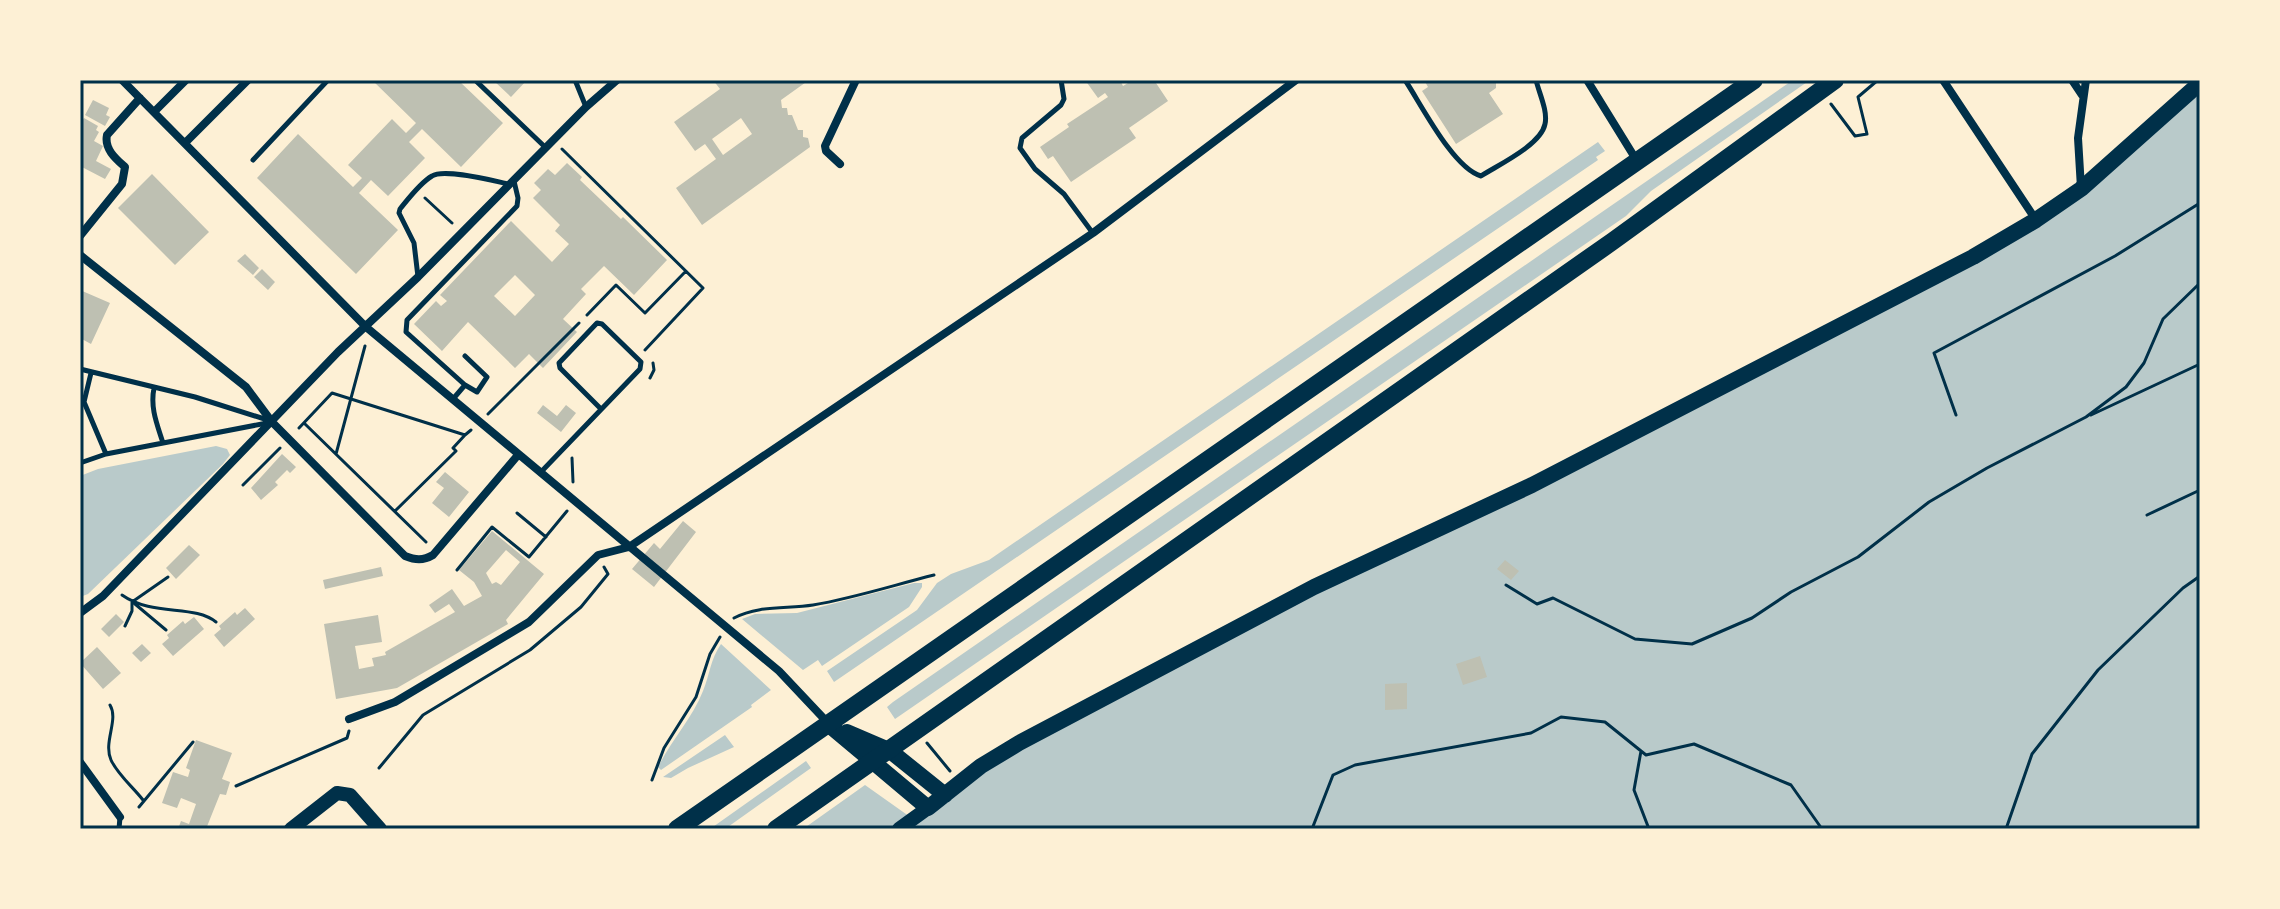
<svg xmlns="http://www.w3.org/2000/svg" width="2280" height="909" viewBox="0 0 2280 909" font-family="Lora,serif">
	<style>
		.green { fill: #b9caca }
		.building { fill: #bec0b2; fill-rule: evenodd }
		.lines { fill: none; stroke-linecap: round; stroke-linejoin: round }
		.path { stroke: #003049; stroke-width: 3 }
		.service { stroke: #003049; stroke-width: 5 }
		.minor { stroke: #003049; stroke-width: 8 }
		.tertiary { stroke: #003049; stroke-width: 14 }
		.secondary { stroke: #003049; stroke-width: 16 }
		.trunk { stroke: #003049; stroke-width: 18 }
		.neatline { fill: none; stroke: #003049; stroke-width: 3 }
	</style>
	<rect width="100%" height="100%" fill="#fdf0d5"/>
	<!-- green -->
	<path class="green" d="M1793,80h17l-159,111 -25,25 -731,503 -8,-12 6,-5z
		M2200,83v746h-1397l62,-44 48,34 68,-53 1055,-546z
		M1598,142l7,9 -9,6 2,3 -764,522 -7,-11 90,-61 20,-27 14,-9 38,-14z
		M216,446l11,3 3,6 -7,9 -135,130 -8,3v-121l18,-7z
		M914,583h8v4l-13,20 -87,59 -4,-6 -15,10 -61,-51 13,-5 42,-1z
		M721,644l50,46 -20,15 1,2 -91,63 -3,-3c13,-26 35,-50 45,-76 7,-17 7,-31 18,-47z
		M725,735l9,12 -46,21 -17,10 -8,-1z
		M806,761l5,7 -86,61h-15z"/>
	<!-- building -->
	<path class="building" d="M372,80h86l45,43 -42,44 -39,-38 -13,13 16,16 -37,38 -17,-16 -12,13 39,37 -42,44 -99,-96 41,-44 55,53 9,-9 -14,-13 44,-46 14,14 10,-10z
		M493,80h34l-16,17z
		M713,80h96l-28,20 1,8h5l1,7h4l6,15h5v7l5,1 2,9 -108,78 -26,-37 40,-29 -11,-15 -10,7 -21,-29 46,-33zM741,118l11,16 -29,21 -11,-16z
		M1085,80h39l-3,2 2,4 10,-6h21l14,21 -39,27 7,10 -65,44 -18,-26 -5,3 -8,-12 29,-20 -2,-3 41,-27 -3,-4 -7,5z
		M1424,80h72v8l-7,5 14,21 -47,30 -34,-53 6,-4z
		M93,100l16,8 -3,7 4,2 -5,9 -20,-11z
		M84,118l14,8 -2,4 3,2 -5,9 9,5 -7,15 15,8 -6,10 -25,-13v-41z
		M567,163l15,14 -2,3 41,39 2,-2 44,43 -33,35 -30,-29 -23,23 5,5 -23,25 14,13 -34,36 -14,-14 -14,14 -47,-46 -26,29 -28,-27 22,-23 5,5 6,-5 -7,-6 71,-74 41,41 17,-18 -14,-13 5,-6 -27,-27 8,-8 -7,-7 14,-14 7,6zM515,275l20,20 -20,21 -21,-20z
		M152,174l57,58 -34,33 -57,-57z
		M245,254l14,14 -6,7 -16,-14z
		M262,269l13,13 -7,8 -14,-13z
		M80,290l30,13 -19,41 -11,-6z
		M543,405l14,11 9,-11 10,8 -15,19 -24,-19z
		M282,454l14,13 -6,6 -3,-3 -12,12 3,3 -17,15 -10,-12z
		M445,472l24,20 -20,25 -17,-14 12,-15 -8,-6z
		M683,521l13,11 -42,55 -22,-18 22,-26 6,6z
		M492,531l52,43 -38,46 2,4 -111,64 -61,11 -12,-75 54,-9 4,27 -27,4 4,23 15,-3 -2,-8 14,-3 -1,-3 70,-40 -6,-8 -14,9 -6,-8 23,-16 12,17 18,-10 -8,-14 -15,-12zM506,550l14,12 -19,23 -5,-3 -4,2 -6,-11z
		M189,545l11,10 -24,24 -10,-11z
		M1505,560l14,11 -8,9 -14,-11z
		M381,567l2,9 -58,13 -2,-9z
		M245,608l10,11 -31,28 -10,-12 7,-6 -2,-3 16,-14 2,3z
		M116,614l8,8 -15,15 -8,-8z
		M194,617l10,12 -31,27 -11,-12 7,-6 -2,-3 16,-14 2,3z
		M142,644l9,9 -10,9 -9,-9z
		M97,647l24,26 -18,16 -23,-26z
		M1480,656l7,21 -24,8 -7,-21z
		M1407,683v26l-22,1v-26z
		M196,740l36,13 -10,26 8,3 -4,13 -6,-1 -14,35h-28l3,-8 8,3 7,-20 -15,-6 -4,10 -15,-5 11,-31 15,5 2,-7 -4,-2z"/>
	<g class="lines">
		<!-- path -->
		<path class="path" d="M1831,104l24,32 12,-2 -9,-37 20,-17
			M562,149l141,139 -58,62
			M425,198l27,25
			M587,315l29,-30 29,28 41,-42
			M650,378l4,-8 -1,-7
			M488,414l91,-91
			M1956,415l-22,-62 181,-97 85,-53
			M2091,415l109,-51
			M304,423l122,119
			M299,428l33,-35 133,42 6,-5
			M336,454l29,-108
			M572,458l1,24
			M243,485l37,-37
			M395,511l61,-60 -3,-3 12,-13
			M517,513l29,24
			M2147,515l53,-25
			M457,570l35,-43 37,30 38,-46
			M1506,585l31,19 16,-6 82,41 57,5 60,-26 39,-26 67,-35 71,-55 58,-34 99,-51 40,-30 18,-24 19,-44 37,-36
			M122,595c31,22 72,9 94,27
			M135,604l31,26
			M734,618c24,-13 53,-9 79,-13 41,-7 81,-20 121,-30
			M125,626l7,-15v-9l36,-25
			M110,705c9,15 -7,37 1,55 7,15 22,27 32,40
			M927,743l23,28
			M1641,751l-7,39 15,39
			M379,768l44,-53 107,-65 51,-43 27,-33 -4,-7
			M652,780l12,-32 32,-51 14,-43 10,-17
			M236,786l111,-48 2,-7
			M139,807l54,-65
			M1312,829l21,-54 22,-10 176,-32 30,-16 44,5 41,33 48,-11 97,41 31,44
			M2006,829l26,-75 66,-84 85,-82 17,-12"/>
		<!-- service -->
		<path class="service" d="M475,80l70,67
			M575,80l11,27
			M1061,80l3,19 -3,6 -39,33 -2,10 15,21 29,25 28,38
			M1405,80c16,24 48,88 76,96 17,-11 60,-31 64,-52 3,-13 -6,-31 -9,-44
			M253,160l75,-80
			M418,277l-4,-34 -15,-30 1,-4c9,-11 20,-26 32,-33 12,-8 62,5 77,8
			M80,369l115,28 76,24
			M91,373l-7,29 22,52
			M465,385l-59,-53 1,-12 110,-114 1,-8 -4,-17
			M154,388c-4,20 3,36 9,55
			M453,399l12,-14 12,7 10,-15 -22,-21
			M80,463l26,-9 161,-31
			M540,473l100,-104 1,-7 -39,-38 -5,-1 -38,40 1,5 41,41
			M119,829l1,-12"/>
		<!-- minor -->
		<path class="minor" d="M122,80l244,247 413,344 49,52
			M1587,80l50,81
			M1943,80l93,140
			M2072,80l10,15
			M154,112l32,-32
			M185,143l63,-63
			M840,164l-14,-13 -1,-5 31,-66
			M2081,188l-3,-50 8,-58
			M80,236l42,-52 3,-17c-9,-8 -21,-18 -18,-32l33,-37
			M80,255l166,132 26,35 133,134c10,4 18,5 28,-1l85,-100
			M80,613l23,-17 235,-244 80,-75 168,-170 31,-27
			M349,719l46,-17 134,-80 69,-67 31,-8 464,-314 203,-153
			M80,762l40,55"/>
		<!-- tertiary -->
		<path class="tertiary" d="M291,829l46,-36 13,2 30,34
			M899,829l29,-21"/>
		<!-- secondary -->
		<path class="secondary" d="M828,724l100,84 53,-42 38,-23 295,-156 218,-102 441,-228 63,-37 45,-31 119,-106
			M847,732l42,18 56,45"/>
		<!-- trunk -->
		<path class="trunk" d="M677,829l1077,-749
			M776,829l837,-588 222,-161"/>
	</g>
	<!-- border -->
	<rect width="2280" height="909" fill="none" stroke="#fdf0d5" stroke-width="164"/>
	<rect x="82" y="82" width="2116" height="745" class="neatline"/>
</svg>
